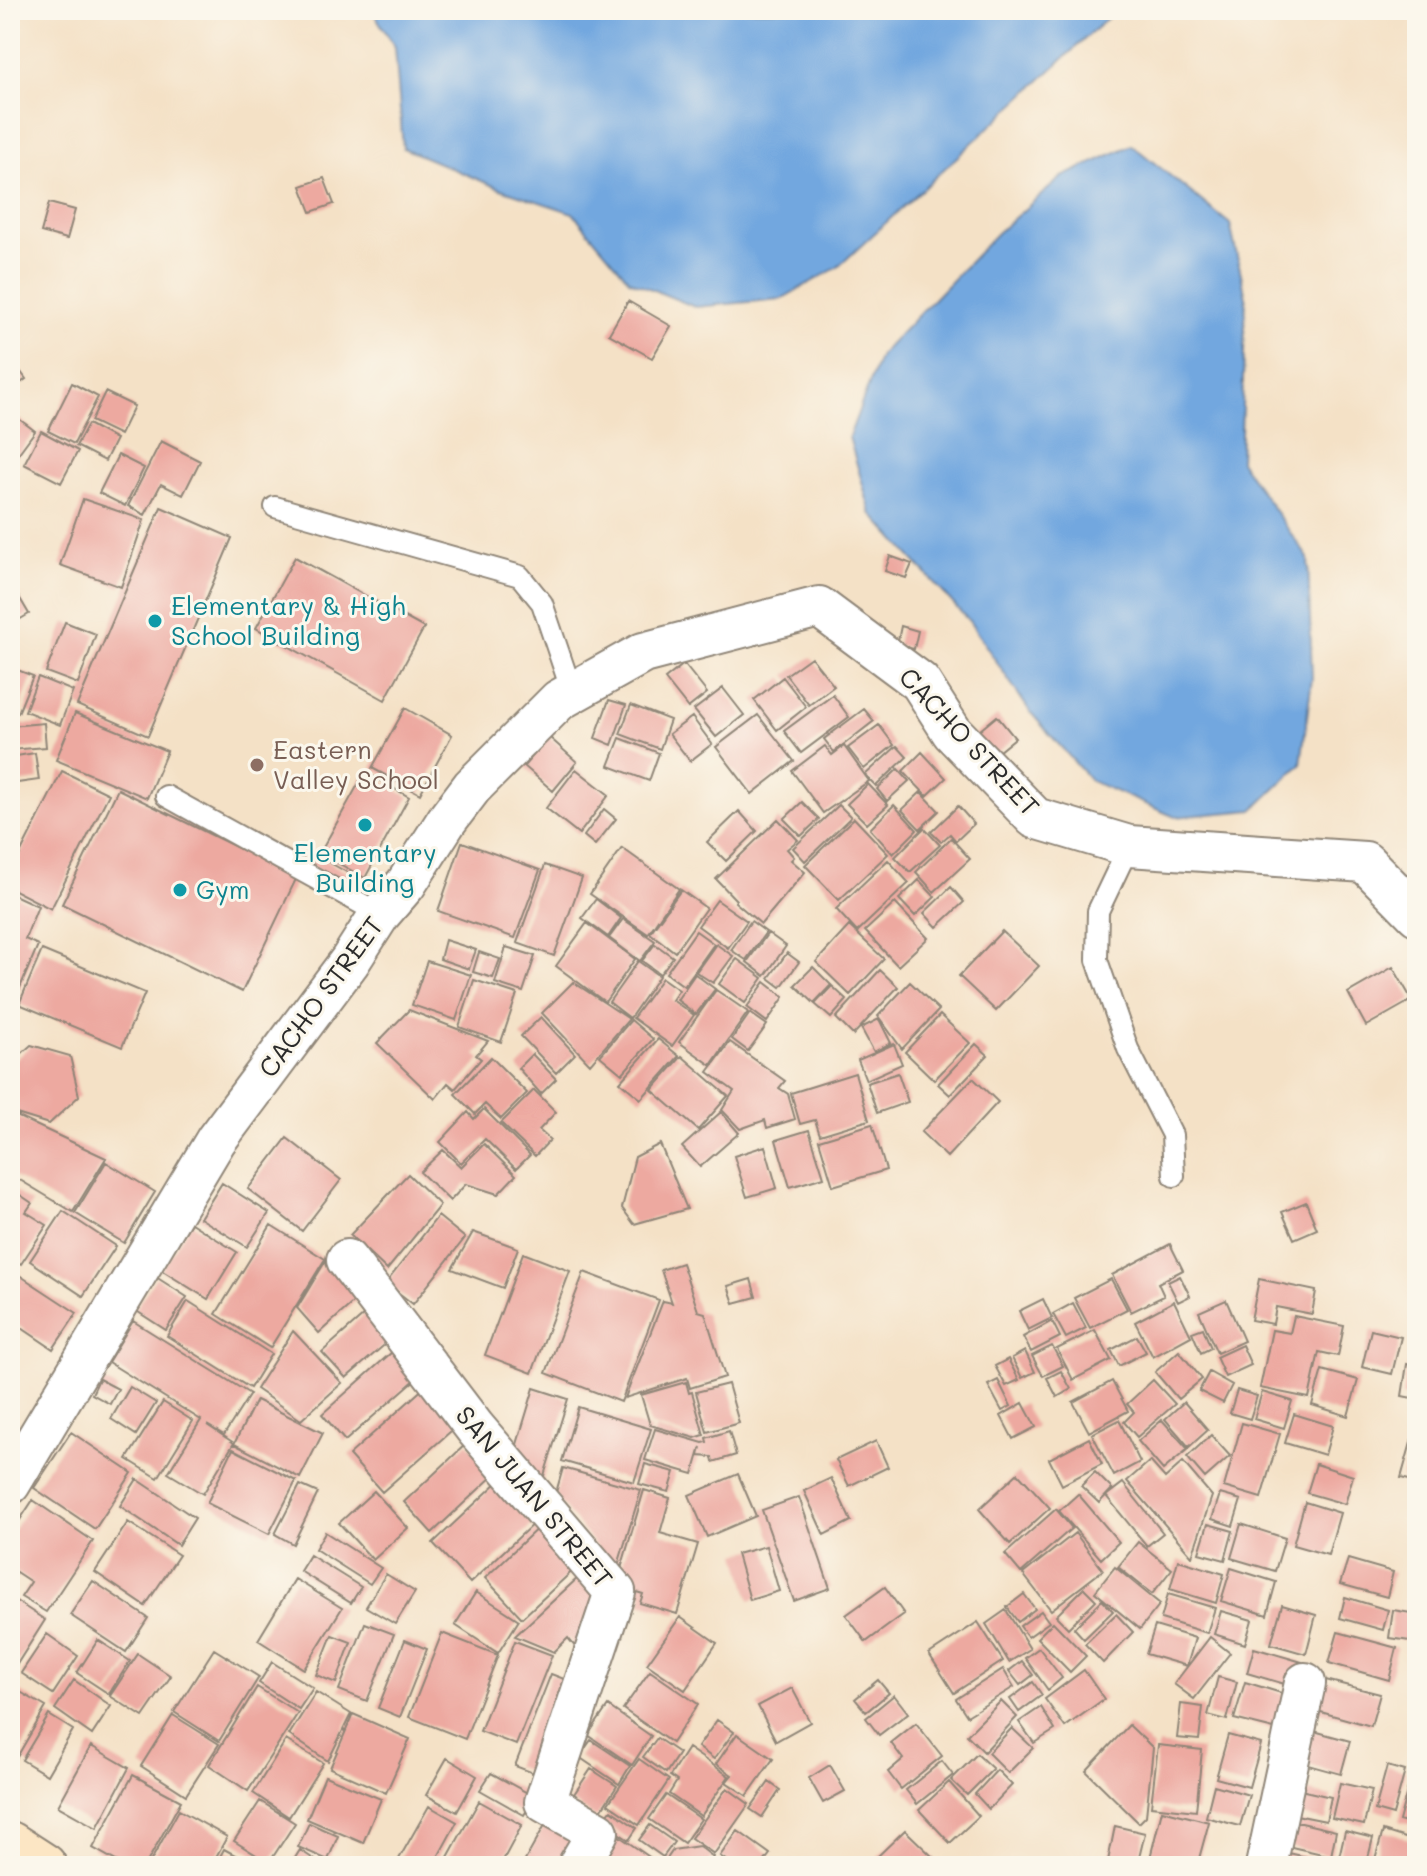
<svg xmlns="http://www.w3.org/2000/svg" width="1427" height="1876" viewBox="0 0 1427 1876" font-family="Mali,sans-serif">
	<style>
		.water { fill: #72a7df; stroke: #4e6985; stroke-width: 2 }
		.building { fill: #eda9a0 }
		.lines { fill: none; stroke-linecap: round; stroke-linejoin: round }
		.service-casing { stroke: #908678; stroke-width: 24 }
		.minor-casing { stroke: #908678; stroke-width: 44 }
		.secondary-casing { stroke: #908678; stroke-width: 48 }
		.service { stroke: #fff; stroke-width: 20 }
		.minor { stroke: #fff; stroke-width: 40 }
		.secondary { stroke: #fce6c4; stroke-width: 44 }
		.culture-dot { fill: #0f9aa8; stroke: #fbf7ec; stroke-width: 3 }
		.education-dot { fill: #8d6e63; stroke: #fbf7ec; stroke-width: 3 }
		.labels { text-anchor: middle; stroke-width: 6; stroke-linejoin: round; paint-order: stroke }
		.culture-label { font-size: 26px; fill: #0d838f; stroke: #fbf7ec; text-anchor: start }
		.street-label { font-size: 26px; fill: #2b2b2b; stroke: #fbf7ec }
		.education-label { font-size: 26px; fill: #785e54; stroke: #fbf7ec; text-anchor: start }
	</style>
	<rect width="100%" height="100%" fill="#fbf7ec"/>
	<filter id="ink" filterUnits="userSpaceOnUse"><feTurbulence type="fractalNoise" baseFrequency=".0125" numOctaves="2"/><feDisplacementMap in="SourceGraphic" scale="16" xChannelSelector="R" yChannelSelector="G"/><feConvolveMatrix kernelMatrix="1 2 1 2 8 2 1 2 1" color-interpolation-filters="sRGB"/></filter>
	<filter id="wash" filterUnits="userSpaceOnUse"><feTurbulence type="fractalNoise" baseFrequency=".006" numOctaves="4" result="noise"/><feDisplacementMap in="SourceGraphic" scale="32" xChannelSelector="R" yChannelSelector="G"/><feGaussianBlur stdDeviation="1.8" result="paint"/><feColorMatrix in="noise" values="0 0 0 0 0 0 0 0 0 0 0 0 0 0 0 0 0 1.4 0 .05"/><feComposite in="paint" operator="in"/></filter>
	<g filter="url(#wash)">
		<rect width="100%" height="100%" fill="#f4e1c6"/>
		<!-- water -->
		<path class="water" d="M372,10h744l-278,257 -57,32 -86,8 -66,-27 -56,-67 -72,-24 -98,-41 -8,-101z
			M1132,145l98,79 16,73 -6,164 68,97 4,120 -11,86 -48,46 -78,7 -84,-36 -60,-68 -62,-92 -98,-108 -22,-76 31,-82 117,-122 65,-56z"/>
		<g id="blocks">
			<!-- building -->
			<path class="building" d="M324,178l10,26 -23,8 -10,-26z
				M49,203l26,7 -8,29 -26,-7z
				M628,301l43,25 -19,32 -43,-24z
				M10,357l16,22 -16,12z
				M72,383l26,14 -24,47 -26,-13z
				M105,392l29,14 -14,29 -29,-14z
				M15,416l20,15 -25,34v-42z
				M88,424l28,15 -11,22 -29,-15z
				M41,431l37,20 -17,32 -37,-19z
				M161,441l39,20 -17,34 -22,-11 -16,31 -17,-9z
				M118,455l26,13 -19,38 -26,-13z
				M83,499l61,21 -23,67 -61,-22z
				M161,507l71,31 -84,198 -71,-31z
				M890,556l22,8 -6,14 -21,-7z
				M295,557l129,71 -39,72 -129,-72z
				M15,590l14,24 -19,11v-31z
				M65,622l31,12 -18,50 -32,-12z
				M901,626l17,5 -4,18 -17,-4z
				M811,657l23,29 -25,19 -23,-30z
				M684,664l23,29 -19,15 -23,-29z
				M10,667l23,9 -15,37 -8,-3z
				M38,677l35,14 -13,34 -35,-14z
				M783,677l23,30 -29,23 -23,-30z
				M723,688l21,27 -28,22 -22,-27z
				M833,695l16,22 -48,36 -17,-22z
				M609,700l17,5 -14,40 -17,-7z
				M631,705l39,15 -10,29 -40,-15z
				M405,708l47,27 -32,59 -48,-26z
				M864,709l10,12 -40,31 -10,-13z
				M75,713l92,38 -20,47 -91,-38z
				M758,715l36,46 -42,33 -36,-47z
				M997,716l18,22 -22,18 -19,-21z
				M692,717l20,27 -22,17 -21,-27z
				M44,723l2,24 -36,3v-24z
				M879,725l15,20 -30,24 -16,-21z
				M549,737l28,25 -24,29 -29,-25z
				M620,738l39,15 -10,28 -40,-15z
				M825,746l7,9 12,-9 25,35 -46,32 -31,-42z
				M897,746l10,11 -31,29 -11,-11z
				M922,752l24,26 -19,18 -24,-25z
				M35,753l4,27 -29,4v-27z
				M576,769l33,26 -30,39 -33,-26z
				M898,769l11,12 -22,20 -10,-12z
				M62,771l47,23 -58,115 -41,-21v-14z
				M365,772l44,25 -44,81 -45,-25z
				M868,784l20,21 -21,19 -20,-20z
				M118,789l179,88 -55,115 -180,-88z
				M921,792l18,19 -19,18 -18,-19z
				M802,802l17,17 -18,17 -17,-17z
				M839,805l12,12 -46,44 -12,-13z
				M894,805l23,25 -24,24 -23,-25z
				M958,806l16,18 -18,17 -6,-7 -9,8 -10,-10z
				M604,809l12,10 -21,26 -11,-9z
				M739,811l18,20 -31,30 -19,-19z
				M854,818l34,36 -49,46 -34,-35z
				M778,819l20,21 -11,9 7,8 -3,3 14,12 -44,52 -26,-22 1,-2 -20,-21z
				M924,828l16,17 -30,27 -15,-15z
				M951,838l19,21 -36,33 -18,-20z
				M462,842l78,28 -25,68 -77,-27z
				M622,848l57,41 -31,45 -58,-40z
				M316,855l41,23 -7,11 -40,-23z
				M888,860l21,23 -52,49 -21,-23z
				M545,865l37,13 -28,78 -37,-13z
				M919,880l16,17 -20,19 -16,-17z
				M951,887l13,15 -27,25 -13,-14z
				M681,890l25,18 -31,44 -25,-19z
				M10,893l28,13 -13,33 13,6 -24,57 -4,-1z
				M596,899l25,19 -13,19 -26,-19z
				M717,900l30,21 -19,27 -30,-22z
				M895,903l33,35 -30,28 -33,-35z
				M623,919l32,22 -15,20 -31,-23z
				M751,921l15,11 -20,28 -15,-10z
				M587,923l48,36 -30,43 -49,-36z
				M849,926l35,33 -34,36 -34,-33z
				M696,931l18,13 -30,42 -18,-13z
				M1002,931l37,35 -43,45 -37,-35z
				M768,933l18,13 -21,30 -18,-14z
				M445,940l31,10 -7,19 -29,-10z
				M655,944l18,13 -13,17 -18,-13z
				M716,944l17,12 -20,27 -17,-11z
				M506,947l29,9 -12,36 -28,-9z
				M42,950l103,43 -23,54 -103,-43z
				M479,952l21,7 -7,19 -20,-6z
				M787,953l12,9 -18,25 -12,-9z
				M737,959l26,19 -18,25 -26,-19z
				M427,961l44,14 -15,45 -44,-15z
				M638,961l21,15 -29,42 -21,-16z
				M813,967l18,18 -17,18 -19,-18z
				M1393,967l19,33 -46,26 -18,-33z
				M880,970l18,17 -45,48 -17,-17z
				M695,974l20,15 -19,25 -19,-14z
				M662,978l17,12 -7,10 22,15 -22,31 -39,-28z
				M474,980l43,14 -16,48 -42,-15z
				M573,982l56,37 -39,45 -48,-51z
				M765,982l19,15 -17,25 -20,-15z
				M910,982l29,28 -37,39 -24,-33z
				M832,986l15,14 -16,18 -16,-14z
				M716,990l32,22 -37,53 -32,-23z
				M409,1010l79,31 -12,14 5,4 -26,30 -7,-6 -13,16 -58,-56z
				M750,1013l17,12 -19,26 -16,-12z
				M940,1015l30,28 -36,37 -29,-28z
				M541,1017l34,37 -19,19 -35,-37z
				M879,1019l12,24 -17,9 -13,-24z
				M631,1020l22,19 -31,35 -22,-18z
				M658,1039l21,17 -38,43 -21,-17z
				M730,1042l55,39 -6,7 9,6 7,25 -28,9 -2,-8 -25,9 -18,-19 12,-19 -26,-19z
				M894,1044l8,20 -36,16 -8,-20z
				M976,1044l12,11 -38,40 -12,-11z
				M31,1045l39,11 9,40 -30,28 -39,-12v-48z
				M532,1054l24,25 -15,15 -23,-26z
				M682,1056l46,40 -30,34 -46,-40z
				M491,1057l36,36 -26,26 -16,-15 -10,10 -20,-20z
				M855,1073l14,47 -49,15 -5,-15 -15,4 -9,-31z
				M898,1073l10,29 -31,11 -10,-30z
				M973,1078l25,24 -51,55 -26,-25z
				M534,1090l22,22 -17,18 11,10 -15,16 -34,-33z
				M484,1109l46,46 -14,14 -31,-30 -24,24 -21,-21 28,-30 6,7z
				M721,1112l18,21 -39,34 -18,-20z
				M10,1113l96,45 -33,54 -63,-38z
				M872,1124l14,46 -53,16 -14,-46z
				M809,1130l15,47 -34,10 -14,-47z
				M287,1138l54,42 -39,51 -54,-42z
				M484,1144l32,31 -18,19 -32,-10 -16,17 -30,-29 23,-22 18,17z
				M660,1144l27,65 -53,15 -12,-16 13,-51z
				M765,1146l12,42 -30,9 -13,-41z
				M106,1162l49,30 -31,51 -49,-30z
				M408,1174l32,31 -53,65 -37,-35z
				M222,1183l47,30 -22,34 -47,-29z
				M10,1188l22,15 -6,9 21,13 -26,39 -11,-7z
				M1306,1202l11,27 -23,10 -12,-27z
				M63,1211l53,35 -33,50 -53,-35z
				M438,1216l27,22 -52,66 -27,-21z
				M191,1223l46,29 -29,47 -47,-29z
				M271,1225l54,34 -55,89 -54,-34z
				M473,1232l45,16 -15,40 -51,-19z
				M1170,1244l13,26 -25,13 6,13 -33,16 -19,-37z
				M333,1252l33,39 -47,42 -22,-25 31,-51z
				M523,1253l47,18 -38,102 -47,-18z
				M682,1263l16,48 7,2 20,64 -35,11 -3,-10 -62,20 38,-97 9,2 -11,-33z
				M10,1269l67,44 -24,36 -43,-29z
				M584,1272l75,28 -38,102 -75,-29z
				M1180,1276l10,20 -12,6 -10,-20z
				M156,1277l31,20 -21,33 -31,-20z
				M751,1279l5,18 -22,6 -6,-17z
				M1111,1279l16,30 -37,19 -16,-30z
				M1259,1279l57,12 -4,23 -36,-7 -3,17 -22,-4z
				M1043,1299l9,19 -24,12 -9,-19z
				M1226,1300l18,41 -27,12 -18,-41z
				M188,1301l83,53 -21,34 -83,-52z
				M1174,1301l17,35 -38,21 -18,-35z
				M1073,1303l13,25 -20,10 -13,-24z
				M365,1314l24,27 -43,37 -24,-26z
				M1294,1316l50,10 -6,30 -19,-4 -10,46 -49,-10 12,-58 18,3z
				M133,1321l117,73 -26,41 -17,-10 27,18 -31,51 -35,-21 33,-53 -93,-58z
				M1052,1321l8,16 -29,15 -8,-15z
				M1203,1328l8,20 -10,5 -9,-21z
				M1095,1330l16,30 -38,20 -16,-31z
				M1371,1330l30,7 -9,37 -30,-7z
				M293,1331l49,52 -41,37 -45,-31z
				M1137,1336l9,16 -27,14 -8,-16z
				M400,1345l24,27 -79,69 -23,-27z
				M1242,1345l9,20 -26,12 -9,-20z
				M1052,1346l11,20 -20,10 -11,-20z
				M1025,1351l10,21 -13,6 -10,-20z
				M1179,1351l23,28 -24,20 -23,-27z
				M1008,1359l11,21 -13,6 -11,-20z
				M1407,1364l10,2v33l-15,-3z
				M1322,1370l36,10 -10,36 -36,-11z
				M1061,1371l10,18 -14,8 -10,-19z
				M1209,1372l23,13 -9,18 -24,-12z
				M99,1379l19,10 -8,15 -18,-10z
				M998,1380l13,26 -9,5 -14,-26z
				M1153,1380l22,24 -38,33 -13,-15 10,-10 -7,-8z
				M1112,1381l16,30 -39,21 -16,-30z
				M686,1382l3,11 3,-1 12,43 -9,3 -45,-13 -9,-30z
				M728,1384l11,39 -32,9 -11,-40z
				M426,1386l33,38 -77,68 -33,-37z
				M130,1387l26,16 -20,32 -25,-16z
				M534,1388l34,11 -26,83 -27,-31z
				M1237,1390l20,6 -7,23 -20,-6z
				M1262,1392l30,9 -8,27 -30,-9z
				M256,1400l67,33 -23,45 -66,-34z
				M163,1402l30,19 -35,57 -31,-19z
				M1184,1402l24,28 -19,17 -24,-28z
				M1023,1403l13,24 -23,12 -12,-23z
				M578,1407l73,22 -17,53 -72,-21z
				M1294,1414l39,12 -8,29 -40,-12z
				M1119,1420l21,42 -26,14 -22,-42z
				M1162,1420l26,29 -25,21 -25,-29z
				M1242,1423l38,11 -19,64 -37,-11z
				M655,1429l48,14 4,-1 -1,-4 23,-7 7,24 -23,7 -1,-5 -13,-1 2,-9 -8,27 -48,-14z
				M71,1432l61,41 -37,56 -61,-41z
				M1414,1432l3,1v49l-16,-4z
				M1211,1435l19,21 -25,22 -18,-21z
				M1089,1438l13,26 -40,21 -13,-26z
				M876,1441l12,26 -39,19 -13,-26z
				M467,1443l28,31 -63,59 -28,-31z
				M233,1449l63,32 -27,53 -62,-31z
				M1150,1461l15,17 18,-16 29,34 -20,60 -65,-75z
				M645,1464l30,8 -6,20 -30,-8z
				M1316,1464l37,12 -8,28 -38,-11z
				M563,1468l78,22 -25,82 -61,-76z
				M1095,1472l17,17 -13,14 -18,-17z
				M1018,1473l32,35 -40,36 -31,-35z
				M738,1474l18,42 -49,21 -18,-42z
				M831,1478l20,43 -27,14 -20,-44z
				M137,1479l58,39 -17,27 -58,-39z
				M499,1481l37,40 -66,62 -37,-40z
				M1123,1483l40,50 -16,13 -41,-50z
				M300,1485l18,8 -25,51 -18,-10z
				M644,1490l26,8 -10,35 38,11 -21,70 -37,-11 3,-9 -27,-8z
				M374,1491l34,37 -35,32 -34,-37z
				M1078,1494l41,48 -18,17 -42,-48z
				M1220,1494l21,6 -8,26 -21,-7z
				M799,1497l31,91 -36,13 -32,-91z
				M33,1500l60,41 -47,71 -25,-15 10,-15 -21,-14v-33z
				M1305,1502l35,11 -12,42 -35,-10z
				M1056,1509l16,19 -51,45 -16,-19z
				M128,1522l51,33 -34,51 -50,-34z
				M543,1523l38,40 -59,55 -37,-40z
				M1208,1524l25,7 -8,29 -26,-7z
				M1241,1524l44,14 -10,33 -44,-13z
				M325,1532l56,36 -11,16 -55,-35z
				M1075,1533l28,37 -52,40 -28,-36z
				M1138,1542l34,27 -20,25 -34,-27z
				M766,1546l13,45 -29,9 -13,-46z
				M310,1555l51,32 -10,16 -51,-32z
				M1348,1559l45,13 -6,25 -47,-13z
				M1178,1560l46,14 -8,29 -46,-14z
				M1115,1567l45,37 -20,25 -45,-37z
				M1231,1568l45,14 -9,33 -46,-14z
				M386,1574l29,18 -20,32 -29,-17z
				M580,1576l25,27 -19,57 -18,-22 -14,14 -39,-16z
				M295,1579l47,29 -38,61 -46,-29z
				M93,1581l55,37 -22,34 -56,-37z
				M885,1587l19,27 -38,28 -20,-27z
				M1084,1588l12,12 -28,28 -12,-12z
				M476,1592l43,28 -21,33 -43,-28z
				M1024,1594l11,15 -17,13 -11,-15z
				M1168,1594l47,14 -8,25 -46,-14z
				M10,1597l35,23 -35,55z
				M1345,1597l43,13 -5,20 -43,-12z
				M1102,1600l11,11 -29,28 -10,-11z
				M1282,1605l34,10 -10,39 -35,-10z
				M1006,1610l24,39 -21,13 -23,-38z
				M1393,1610l24,4v28l-28,-4z
				M1041,1611l8,11 -21,15 -8,-11z
				M1221,1611l31,9 -7,24 -31,-10z
				M1116,1614l17,18 -30,31 -18,-19z
				M680,1617l37,26 -32,47 -38,-26z
				M978,1622l25,39 -49,32 -25,-39z
				M1053,1622l33,34 -16,16 -33,-34z
				M365,1623l29,11 -27,67 -28,-11z
				M1155,1626l40,12 -8,28 -41,-12z
				M1338,1632l59,16 -8,32 -60,-17z
				M442,1633l56,22 -33,84 -56,-22z
				M47,1634l31,22 -25,38 -32,-21z
				M332,1635l19,7 -15,41 -20,-8z
				M1210,1637l20,16 -36,46 -20,-15z
				M98,1640l32,21 -21,33 -32,-21z
				M405,1640l22,9 -27,68 -22,-9z
				M515,1641l37,14 -36,90 -36,-14z
				M1039,1648l23,30 -14,12 -23,-32z
				M1254,1648l48,14 -7,25 -48,-14z
				M214,1649l45,28 -40,64 -45,-29z
				M138,1654l33,22 -28,41 -33,-21z
				M1022,1661l11,14 -13,10 -11,-14z
				M272,1662l41,26 -14,21 -40,-26z
				M1003,1669l11,18 -47,29 -11,-17z
				M1084,1670l20,29 -39,28 -20,-28z
				M650,1671l48,33 -26,39 -49,-34z
				M551,1674l21,8 -36,92 -21,-8z
				M1218,1677l19,5 -10,38 -19,-5z
				M1318,1678l62,16 -9,32 -61,-17z
				M74,1680l37,26 -19,29 -37,-26z
				M878,1680l11,13 -23,19 -11,-13z
				M1033,1682l9,13 -23,17 -9,-13z
				M1245,1682l43,13 -10,35 -44,-11z
				M10,1686l36,21 -36,62z
				M257,1687l41,26 -50,78 -39,-26z
				M792,1688l18,34 -34,19 -18,-35z
				M316,1692l35,22 -23,47 -39,-26z
				M894,1695l14,18 -29,22 -13,-17z
				M1001,1701l16,16 -33,35 -17,-17z
				M1181,1704l22,3 -4,33 -22,-2z
				M608,1706l43,30 -19,29 -44,-30z
				M1041,1707l14,23 -21,13 -15,-21z
				M353,1714l57,25 -24,54 -56,-25z
				M49,1715l24,15 -26,45 -25,-15z
				M173,1715l46,29 -33,51 -45,-29z
				M717,1720l17,12 -20,27 -16,-12z
				M916,1723l26,33 -41,33 -13,-17 15,-13 -12,-16z
				M1129,1725l24,23 -7,68 -7,7 -53,-52z
				M1012,1728l21,20 -25,25 -20,-20z
				M1303,1728l47,13 -9,33 -47,-13z
				M737,1734l36,25 -26,37 -21,-14 6,-7 -16,-11z
				M1228,1735l33,9 -12,43 -33,-9z
				M657,1738l22,15 -13,20 -23,-16z
				M286,1740l37,23 -34,54 -36,-24z
				M591,1740l39,26 -11,18 -40,-27z
				M1158,1745l44,5 -6,61 -45,-5z
				M91,1746l38,22 -32,60 -39,-22z
				M688,1748l41,28 -28,40 -32,-22 8,-13 -7,-5z
				M977,1754l16,15 -26,26 -16,-15z
				M447,1758l30,18 -20,36 -31,-17z
				M639,1759l30,21 -30,45 -31,-21z
				M942,1761l11,14 -36,29 -11,-14z
				M830,1765l15,26 -22,12 -14,-25z
				M1387,1766l18,5 -12,44 -18,-5z
				M591,1769l26,17 -21,32 -26,-18z
				M997,1770l15,15 -23,24 -14,-15z
				M491,1773l44,24 -11,18 -44,-25z
				M133,1775l48,26 -36,65h-20l-32,-18z
				M325,1776l56,23 -18,44 -56,-24z
				M1410,1780l7,2v44l-18,-5z
				M769,1782l11,8 -18,27 -12,-8z
				M949,1782l30,34 -29,27 -31,-33z
				M1340,1783l32,7 -8,35 -32,-7z
				M1214,1785l35,10 -9,31 -34,-9z
				M1287,1787l44,10 -5,24 -45,-9z
				M727,1788l22,16 -35,50 -23,-16z
				M666,1795l35,24 -17,24 -35,-24z
				M260,1801l35,22 -26,40 -35,-22z
				M479,1801l43,24 -22,41h-57z
				M429,1806l28,16 -24,44h-38z
				M179,1810l48,27 -16,29h-63z
				M611,1810l26,18 -8,12 -27,-18z
				M1162,1810l47,12 -12,44h-49z
				M1280,1818l56,13 -5,25 -57,-13z
				M309,1823l29,13 -10,24 -30,-13z
				M546,1823l35,19 -13,24h-46z
				M650,1825l24,17 -11,15 -24,-17z
				M1115,1826l30,7 -8,33h-30z
				M609,1829l49,34 -2,3h-45l-19,-13z
				M905,1830l30,29 -7,7h-40l-10,-10z
				M738,1831l32,23 -9,12h-27l-14,-10z
				M1345,1831l28,7 -7,28h-29z
				M1383,1831l32,10 -8,25h-34z
				M699,1846l14,11 -7,9h-44l11,-16z
				M224,1849l31,17h-40z
				M300,1850l24,16h-34z
				M1275,1850l59,13 -1,3h-62z"/>
		</g>
	</g>
	<g filter="url(#ink)">
		<use href="#blocks" fill-opacity="0" stroke="#908678" stroke-width="2"/>
		<g class="lines">
			<defs>
				<path id="service" d="M275,507l245,69 22,27 30,89
					M166,796l214,118
					M1129,846l-31,65 -1,49 31,89 44,86 2,41"/>
				<path id="minor" d="M347,1260l128,168 140,164 -70,210 53,30 -20,34
					M10,1484l206,-344 134,-179 30,-47 26,-30 41,-64 25,-33 87,-87 84,-47 176,-46 101,75 32,50 83,86 94,28 236,16 52,53
					M1266,1866l39,-183"/>
				<path id="secondary" d="M10,1844l34,22"/>
			</defs>
			<!-- service casing -->
			<use href="#service" class="service-casing"/>
			<!-- minor casing -->
			<use href="#minor" class="minor-casing"/>
			<!-- secondary casing -->
			<use href="#secondary" class="secondary-casing"/>
			<!-- service -->
			<use href="#service" class="service"/>
			<!-- minor -->
			<use href="#minor" class="minor"/>
			<!-- secondary -->
			<use href="#secondary" class="secondary"/>
		</g>
	</g>
	<!-- markers -->
	<g class="culture-dot">
		<circle cx="155" cy="621" r="8"/>
		<circle cx="365" cy="825" r="8"/>
		<circle cx="180" cy="890" r="8"/>
	</g>
	<circle class="education-dot" cx="257" cy="765" r="8"/>
	<g class="labels">
		<!-- culture labels -->
		<g class="culture-label">
			<text x="171" y="615">Elementary &amp; High<tspan x="171" dy="30">School Building</tspan></text>
			<text x="365" y="862" text-anchor="middle">Elementary<tspan x="365" dy="30">Building</tspan></text>
			<text x="196" y="899">Gym</text>
		</g>
		<!-- street labels -->
		<g class="street-label">
			<text transform="translate(969 742) rotate(47)" y="9">CACHO STREET</text>
			<text transform="translate(321 997) rotate(-54)" y="9">CACHO STREET</text>
			<text transform="translate(534 1497) rotate(50)" y="9">SAN JUAN STREET</text>
		</g>
		<!-- education labels -->
		<g class="education-label">
			<text x="273" y="759">Eastern<tspan x="273" dy="30">Valley School</tspan></text>
		</g>
	</g>
	<!-- margin -->
	<rect width="1427" height="1876" fill="none" stroke="#fbf7ec" stroke-width="40"/>
</svg>
